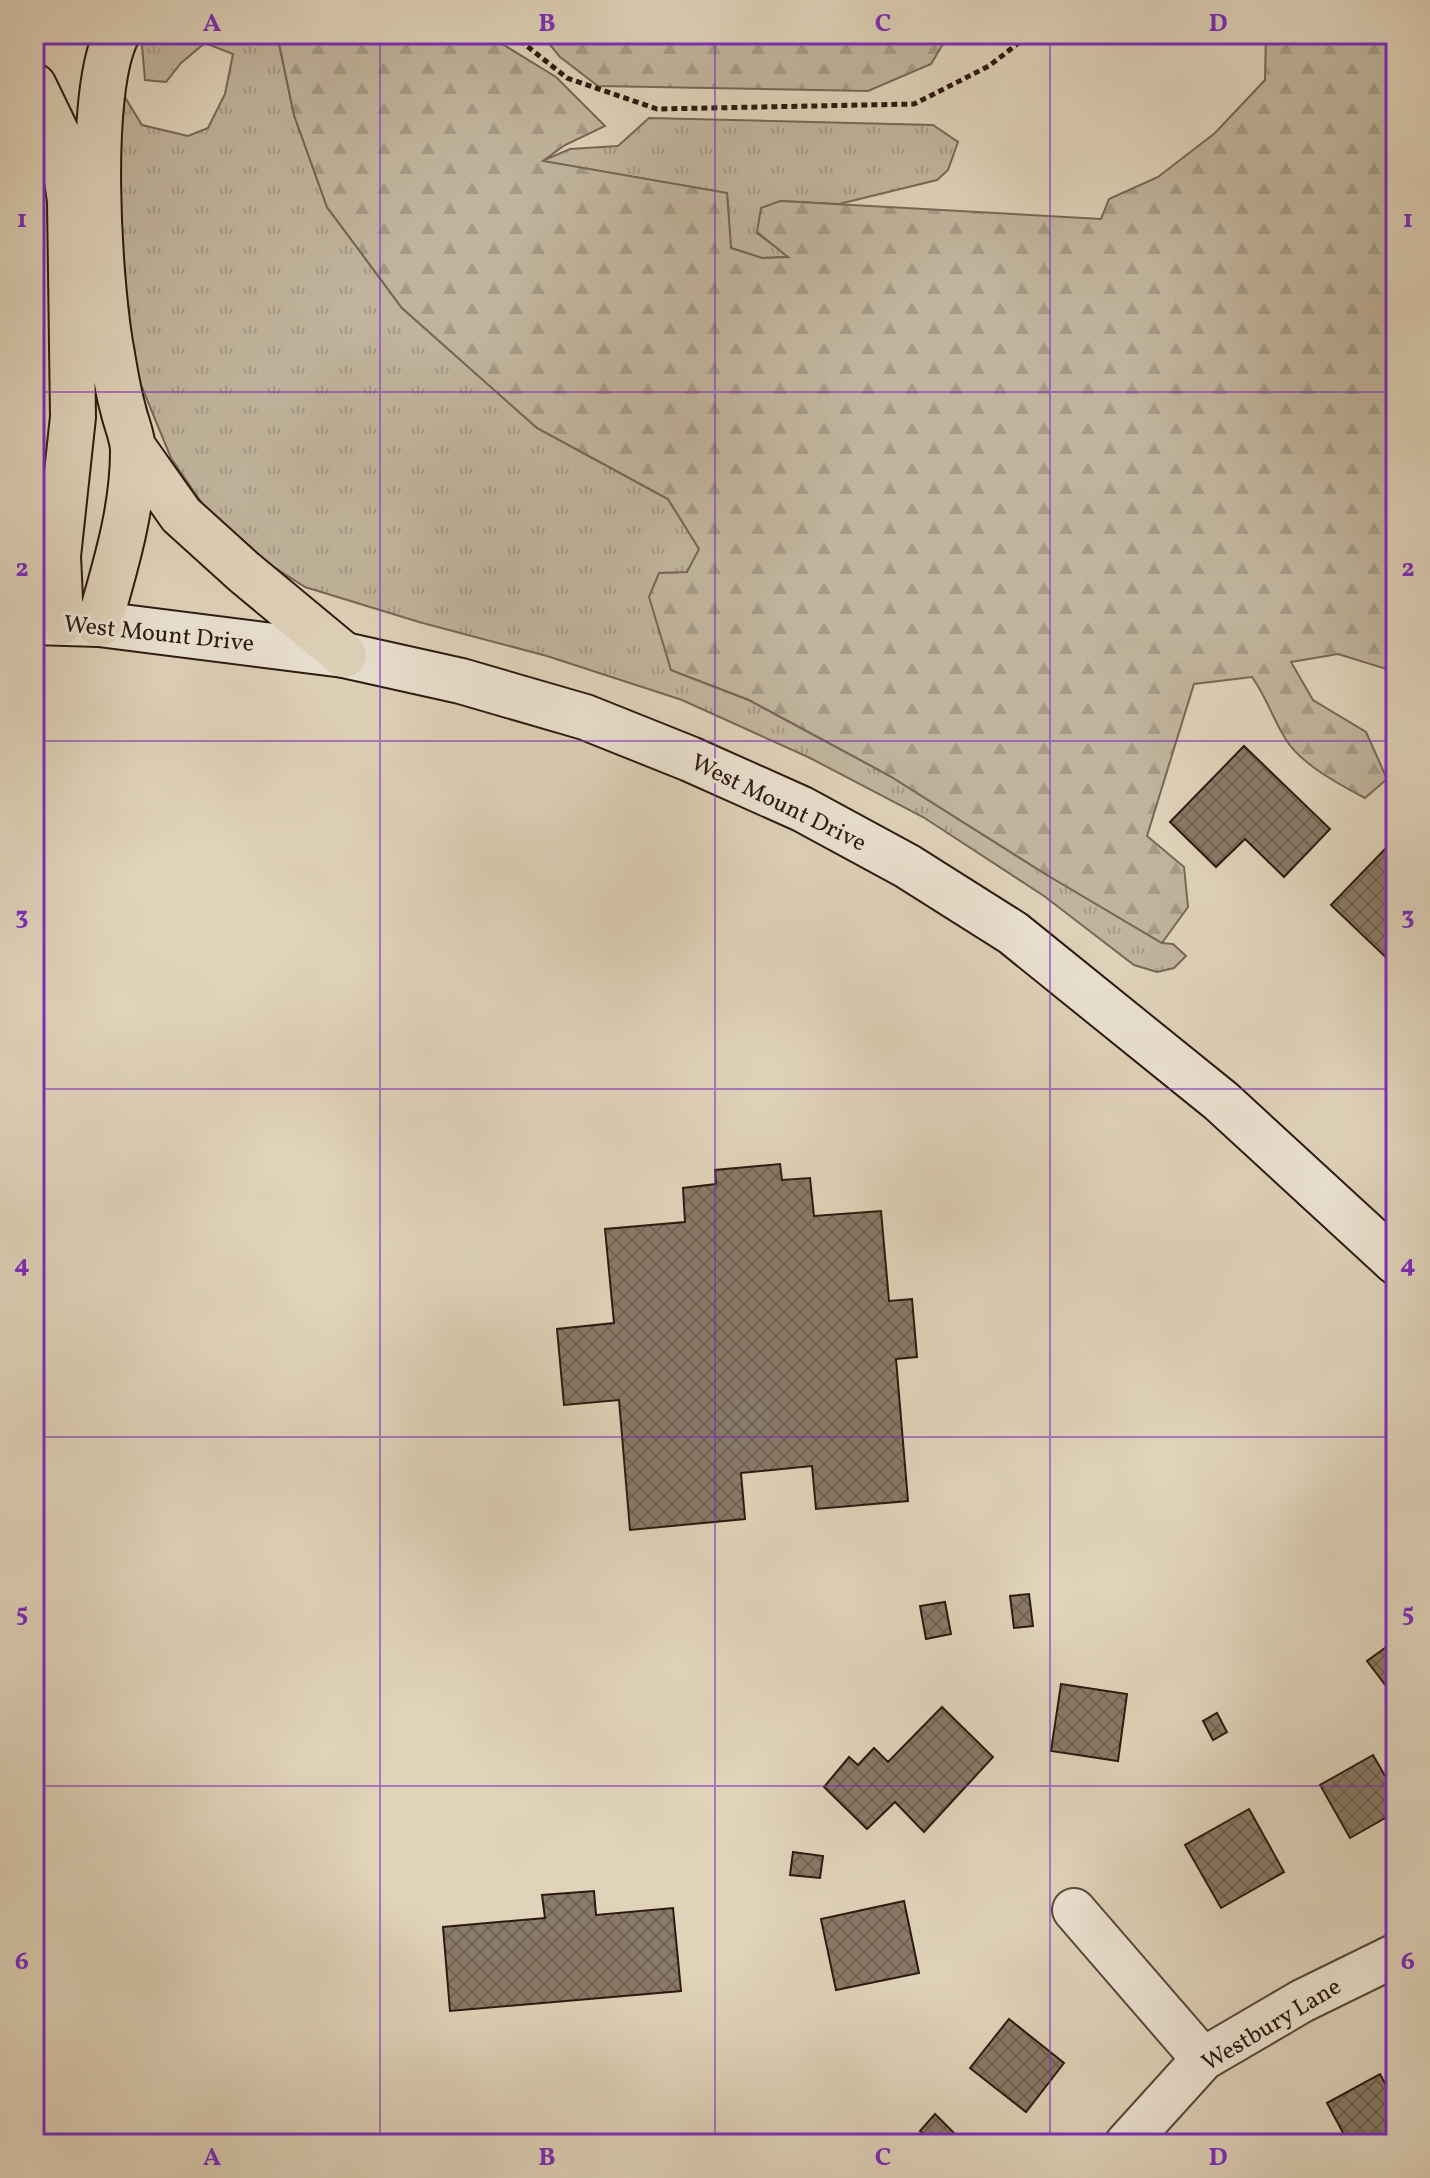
<svg xmlns="http://www.w3.org/2000/svg" width="1430" height="2178" viewBox="0 0 1430 2178" font-family="Vollkorn,serif">
	<style>
		.grass { fill: url(#grass-tufts); stroke: #766756; stroke-width: 2 }
		.forest { fill: url(#forest-firs); stroke: #766756; stroke-width: 2 }
		.building { fill: url(#building-cross-hatch); stroke: #2c1a10; stroke-width: 2 }
		.lines { fill: none; stroke-linecap: round; stroke-linejoin: round }
		.minor-casing { stroke: #59483a; stroke-width: 46 }
		.secondary-casing { stroke: #2c1a10; stroke-width: 48 }
		.trunk-casing { stroke: #2c1a10; stroke-width: 48 }
		.path { stroke: #2c1a10; stroke-width: 5; stroke-dasharray: 6 4; stroke-linecap: butt }
		.minor { stroke: #ebe2d2; stroke-width: 42 }
		.secondary { stroke: #ebe2d2; stroke-width: 44 }
		.trunk { stroke: #e0d3ba; stroke-width: 44 }
		.grid { fill: none; stroke: #7b2cbf; stroke-width: 2; stroke-opacity: 0.55 }
		.labels { text-anchor: middle; stroke-width: 6; stroke-linejoin: round; paint-order: stroke }
		.street-label { font-size: 24px; fill: #2c1a10; stroke: #ebe2d2 }
		.neatline { fill: none; stroke: #7b2cbf; stroke-width: 3 }
		.grid-label { font-size: 26px; text-anchor: middle; font-weight: bold; fill: #7b2cbf }
	</style>
	<defs>
		<pattern id="grass-tufts" width="24" height="20" patternUnits="userSpaceOnUse" patternTransform="scale(2)"><rect width="24" height="20" fill="#c1b49d"/><path d="M3 7l-1-3M5 7V3M7 7l1-3M15 17l-1-3M17 17v-4M19 17l1-3" fill="none" stroke="#a69a86"/></pattern>
		<pattern id="forest-firs" width="22" height="20" patternUnits="userSpaceOnUse" patternTransform="scale(2)"><rect width="22" height="20" fill="#c1b49d"/><path d="M5 1l3.5 6h-7zM16 11l3.5 6h-7z" fill="#a69a86"/></pattern>
		<pattern id="building-cross-hatch" width="8" height="8" patternUnits="userSpaceOnUse" patternTransform="scale(2)"><rect width="8" height="8" fill="#8a7a68"/><path d="M0 0l8 8M0 8l8-8" fill="none" stroke="#716354"/></pattern>
	</defs>
	<rect width="100%" height="100%" fill="#e0d3ba"/>
	<filter id="stains"><feTurbulence type="fractalNoise" baseFrequency=".0025" numOctaves="4"/><feColorMatrix values="0 0 0 0 .2 0 0 0 0 .09 0 0 0 0 .02 0 0 0 .5 -.17"/></filter>
	<radialGradient id="worn" r=".72"><stop offset=".6" stop-color="#630" stop-opacity="0"/><stop offset="1" stop-color="#630" stop-opacity=".3"/></radialGradient>
	<!-- grass -->
	<path class="grass" d="M141,34h136l17,81 33,92 75,101 135,120 131,71 32,51 -13,22 -21,73 5,25 78,30 141,76 157,99 115,68 11,1 13,12 -12,12 -17,4 -23,-7 -90,-69 -121,-79 -113,-59 -128,-58 -135,-44 -128,-34 -114,-35 -53,-34 -48,-47 -33,-48 -30,-73 -20,-77 -8,-132 10,-82 19,31 46,11 20,-8 17,-34 8,-40 -28,-11 -24,20 -15,19 -21,-2z
		M649,118l284,7 25,17 -10,28 -11,10 -98,24 -59,-3 -23,32 32,24 -27,1 -31,-10 -4,-55 -185,-32 28,-12 48,-3z"/>
	<!-- forest -->
	<path class="forest" d="M277,34h209l70,43 49,49 -40,19 -22,16 184,32 4,55 31,10 26,-1 -31,-25 4,-24 19,-7 321,18 8,-20 49,-22 57,-44 50,-53 1,-46h130v638l-58,-18 -47,8 22,38 53,32 21,47 -22,19c-25,-13 -66,-35 -80,-60 -13,-21 -18,-40 -33,-61l-58,7 -47,152 37,31 4,40 -26,36 -115,-68 -157,-99 -141,-76 -78,-30 -22,-73 10,-24 28,-1 12,-23 -31,-50 -131,-71 -135,-120 -75,-101 -33,-92z
		M541,34h408l-18,30 -63,27 -270,-5 -38,-29z"/>
	<!-- building -->
	<path class="building" d="M1244,746l86,83 -46,48 -39,-38 -29,28 -46,-45z
		M1386,848l10,10v109l-65,-62z
		M780,1164l2,16 28,-2 4,38 67,-5 8,90 23,-2 5,58 -21,2 12,142 -92,8 -4,-43 -71,7 4,46 -115,11 -11,-130 -55,5 -7,-76 57,-6 -9,-94 80,-7 -2,-34 33,-4 -1,-14z
		M1029,1594l4,32 -19,2 -4,-32z
		M945,1602l6,32 -25,5 -6,-33z
		M1396,1640v59l-29,-38z
		M1061,1684l66,10 -9,67 -67,-10z
		M942,1707l51,50 -69,75 -29,-30 -28,27 -43,-42 25,-30 9,8 16,-17 14,14z
		M1217,1713l10,19 -14,8 -10,-19z
		M1373,1755l23,40v17l-46,26 -30,-53z
		M1249,1809l35,63 -63,36 -36,-63z
		M793,1852l30,4 -3,22 -30,-3z
		M594,1891l2,24 77,-7 8,83 -231,20 -7,-84 102,-9 -3,-23z
		M904,1901l15,72 -83,17 -15,-71z
		M1009,2019l55,44 -38,49 -56,-44z
		M1380,2074l16,30v40h-47l-22,-41z
		M935,2114l22,22 -8,8h-15l-14,-13z"/>
	<g class="lines">
		<defs>
			<path id="minor" d="M1074,1910l129,149
				M1126,2144l77,-85 99,-58 94,-46"/>
			<path id="secondary" d="M34,622l65,2 245,31 117,26 124,36 105,42 112,50 105,57 106,67 208,168 175,161"/>
			<path id="trunk" d="M34,86l28,58 8,57 3,216 -15,139 3,66
				M133,447l48,68 63,57 100,83
				M99,624c16,-57 34,-113 34,-173 0,-14 -7,-28 -10,-42 -6,-21 -9,-44 -13,-66 -11,-68 -23,-249 7,-309"/>
		</defs>
		<!-- minor casing -->
		<use href="#minor" class="minor-casing"/>
		<!-- secondary casing -->
		<use href="#secondary" class="secondary-casing"/>
		<!-- trunk casing -->
		<use href="#trunk" class="trunk-casing"/>
		<!-- path -->
		<path class="path" d="M512,34l55,44 90,31 257,-5 75,-38 41,-32"/>
		<!-- minor -->
		<use href="#minor" class="minor"/>
		<!-- secondary -->
		<use href="#secondary" class="secondary"/>
		<!-- trunk -->
		<use href="#trunk" class="trunk"/>
	</g>
	<!-- grid -->
	<path class="grid" d="M380,34v2110M715,34v2110M1050,34v2110M34,392h1362M34,741h1362M34,1089h1362M34,1437h1362M34,1786h1362"/>
	<g class="labels">
		<!-- street labels -->
		<g class="street-label">
			<text transform="translate(159 633) rotate(6)" y="8">West Mount Drive</text>
			<text transform="translate(779 802) rotate(26)" y="8">West Mount Drive</text>
			<text transform="translate(1271 2024) rotate(-31)" y="8">Westbury Lane</text>
		</g>
	</g>
	<!-- margin -->
	<rect width="1430" height="2178" fill="none" stroke="#e0d3ba" stroke-width="88"/>
	<rect x="44" y="44" width="1342" height="2090" class="neatline"/>
	<g class="grid-label">
		<text x="212" y="31">A</text>
		<text x="547" y="31">B</text>
		<text x="883" y="31">C</text>
		<text x="1218" y="31">D</text>
		<text x="22" y="227">1</text>
		<text x="1408" y="227">1</text>
		<text x="22" y="576">2</text>
		<text x="1408" y="576">2</text>
		<text x="22" y="924">3</text>
		<text x="1408" y="924">3</text>
		<text x="22" y="1272">4</text>
		<text x="1408" y="1272">4</text>
		<text x="22" y="1621">5</text>
		<text x="1408" y="1621">5</text>
		<text x="22" y="1969">6</text>
		<text x="1408" y="1969">6</text>
		<text x="212" y="2165">A</text>
		<text x="547" y="2165">B</text>
		<text x="883" y="2165">C</text>
		<text x="1218" y="2165">D</text>
	</g>
	<rect width="100%" height="100%" filter="url(#stains)"/>
	<rect width="100%" height="100%" fill="url(#worn)"/>
</svg>
